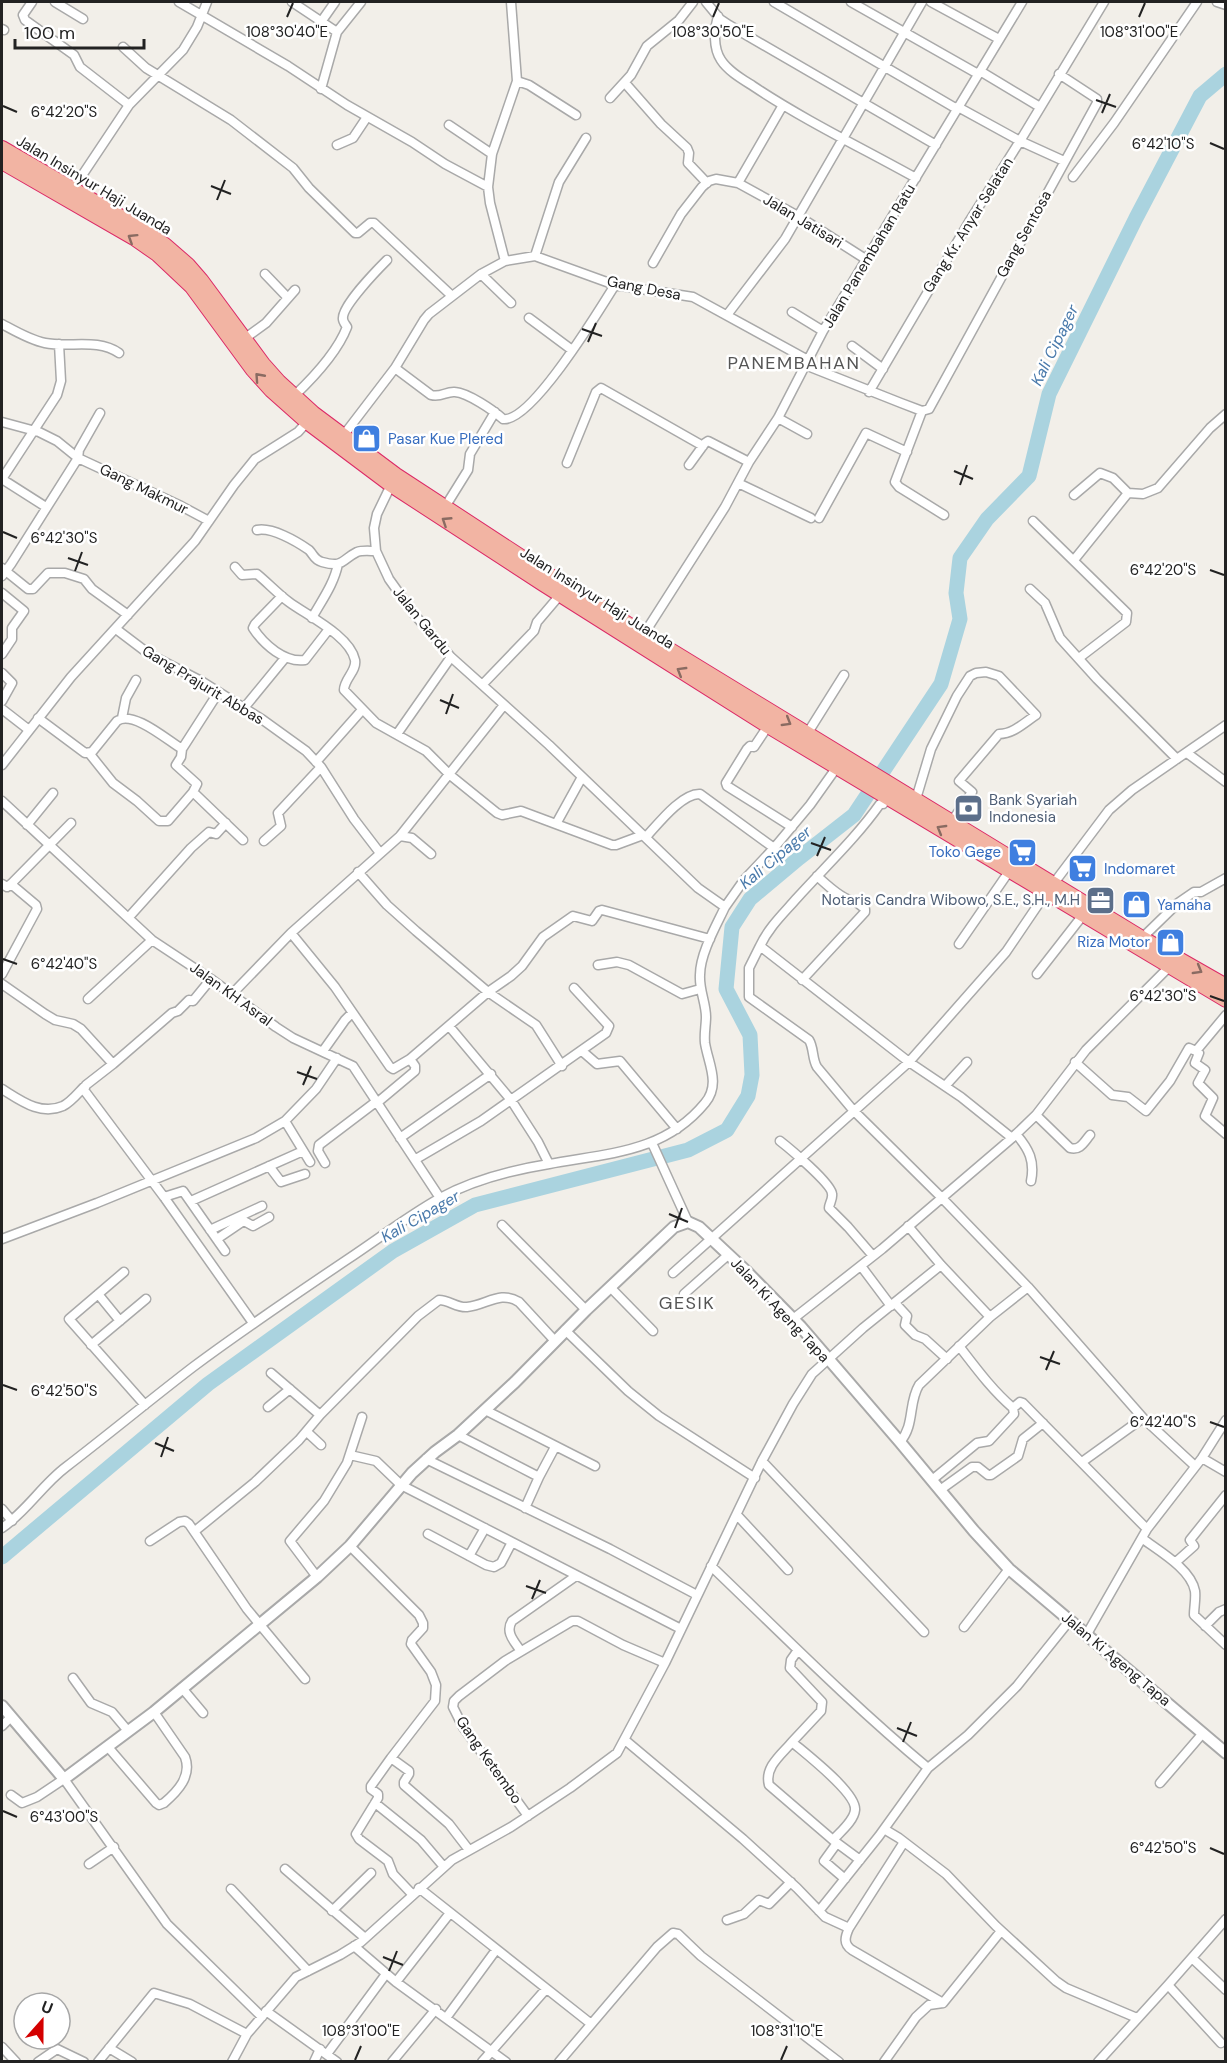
<svg xmlns="http://www.w3.org/2000/svg" width="1227" height="2063" viewBox="0 0 1227 2063" font-family="'DM Sans',sans-serif">
	<style>
		.lines { fill: none; stroke-linecap: round; stroke-linejoin: round }
		.river { stroke: #aad3df; stroke-width: 15 }
		.minor-casing { stroke: #a9a9a9; stroke-width: 11 }
		.tertiary-casing { stroke: #a9a9a9; stroke-width: 14 }
		.trunk-casing { stroke: #dc2a67; stroke-width: 16 }
		.minor { stroke: #fff; stroke-width: 8 }
		.tertiary { stroke: #fff; stroke-width: 10 }
		.trunk { stroke: #f2b4a3; stroke-width: 14 }
		.oneway { stroke: #8a6b62 }
		.ticks { fill: none; stroke: #222; stroke-width: 2 }
		.labels { text-anchor: middle; stroke-width: 5; stroke-linejoin: round; paint-order: stroke }
		.street-label { font-size: 15px; fill: #222; stroke: #fff }
		.shop-label { font-size: 15px; fill: #366cbe; stroke: #fff; text-anchor: start }
		.service-label { font-size: 15px; fill: #4e5e75; stroke: #fff; text-anchor: start }
		.water-label { font-size: 16px; font-style: italic; fill: #4a7aab; stroke: #fff }
		.quarter-label { font-size: 18px; letter-spacing: 1.5px; fill: #555; stroke: #fff }
		.ticks-label { font-size: 15px; text-anchor: middle; fill: #222; stroke: #fff; stroke-width: 5; stroke-linejoin: round; paint-order: stroke }
	</style>
	<rect width="100%" height="100%" fill="#f2efe9"/>
	<g class="lines">
		<!-- river -->
		<path class="river" d="M2,1557l206,-173 185,-133 82,-46 213,-55 39,-20 21,-34 4,-21 -2,-40 -24,-46 6,-62 18,-28 49,-41 55,-43 87,-131 19,-65 -4,-26 4,-35 27,-39 42,-43 20,-82 87,-176 64,-122 26,-22"/>
		<defs>
			<path id="minor" d="M32,2l-9,13 2,5 49,35 6,12 49,38
				M55,2l28,17
				M179,2l109,64 59,39 65,37 33,22 43,23
				M292,2l45,30 -16,57
				M706,2l14,17 9,6 207,120
				M774,2l183,107
				M851,2l127,72
				M931,2l68,37
				M1217,2l9,3
				M718,16c-4,13 -5,32 3,44 7,11 21,19 32,26 51,34 109,62 163,92
				M321,22l14,-20
				M2,29l2,1
				M337,32l24,-30
				M123,47l23,21 85,52 62,48 16,20 46,45h3l12,-10h4l78,73
				M980,71l60,36
				M517,81l12,4 47,30
				M625,83l36,41 26,24 2,5 -1,10 19,20
				M610,98l21,-23 16,-29 32,-26 14,-18
				M958,107l62,34 44,20
				M449,125l43,29
				M337,145l16,-7 14,-21
				M1073,177l41,-54 83,-121
				M738,183l45,-78
				M73,189l56,-84 54,-55 14,-23 10,-25
				M535,256l24,-74 27,-44
				M505,261l-15,-58 -2,-16 4,-33 25,-73 -6,-79
				M653,263l28,-49 21,-27 7,-6 7,-2 22,4 60,33 69,44
				M265,274l23,24
				M481,274l30,29
				M792,312l31,19
				M727,315l58,-76 137,-237
				M529,318l43,32
				M2,324c13,7 28,16 43,19 25,5 52,-5 74,10
				M244,339l22,-16 29,-33
				M852,346l31,23
				M805,365l96,38 21,8 7,-2 168,-306v-4l-3,-2 -35,-23
				M395,368l36,27c10,3 15,-4 24,-3 13,1 38,18 48,27 28,4 97,-110 112,-134
				M869,392l100,-170 51,-81 84,-139
				M294,396c20,-19 43,-43 53,-69 -1,-2 -4,-5 -4,-8 -2,-12 35,-50 44,-59
				M922,411l-27,71 4,5 45,28
				M778,418l29,16
				M2,422l37,10 18,9 21,17 103,48 28,15
				M343,436l52,-68 29,-48 5,-6 52,-40 24,-13 30,-5 80,29 78,12 115,63
				M567,463l29,-71 5,-4 102,58
				M689,465l16,-22 3,-2 41,21
				M738,483l73,35
				M1074,495l26,-22 13,5 15,15 15,1 15,-6 52,-60 16,-14
				M46,507l-44,-28 55,-84 4,-14 -2,-37
				M445,507l23,-37 2,-16 25,-42
				M819,518l47,-85 41,19
				M1033,521l94,92 -1,9 -47,36
				M257,530c15,-3 39,11 52,20 5,5 5,10 13,12 22,6 19,-2 35,-10 5,-2 13,-1 19,-1
				M1074,560l54,-67
				M235,567l7,8 15,-1c11,9 21,20 32,28 19,14 61,34 66,58 2,11 -11,19 -11,30l32,33 50,28 24,24 47,38 5,2 19,-4 91,34h4l27,-10
				M2,568l26,21h5l15,-16h17l19,6 8,10 36,26
				M2,576l9,-12 67,-106 1,-8 21,-37
				M1030,589l15,14 15,35 37,41 80,80
				M2,593l22,18 -12,17v11l-10,15
				M282,596l-27,28 -2,4c11,17 32,35 52,32l24,-31
				M312,618c10,-18 22,-34 26,-54
				M116,629l33,25 52,27 62,39 43,31 15,16 33,52 26,34
				M644,634l81,-127 24,-45 29,-44 45,-87 199,-329
				M2,673l10,10 -10,18
				M483,684l51,-53 3,-9 23,-27
				M244,708l41,-50
				M2,709l27,21
				M38,718l47,35 7,-1 25,-31c16,-11 50,19 65,28l36,-56
				M122,718l4,-20 10,-18
				M768,726l-14,21 -4,-1 -3,3 -21,34 1,3 65,41
				M397,734l54,-77
				M807,734l37,-59
				M182,749l-1,8 -5,8 21,19 -4,8
				M89,753l24,30 24,18 22,20h9l25,-29 50,48
				M1187,753l39,29
				M316,762l46,-52
				M2,765l69,-88 124,-136 39,-56 21,-26 43,-27 9,-10
				M916,799l15,-50 26,-53 13,-20 6,-3 10,-1 13,4 37,39c-12,8 -23,19 -37,19l-40,47 13,11 -20,29
				M2,801l150,139 59,39 65,48 17,11 60,28 87,132
				M883,804h-3c-24,34 -55,63 -83,94 -14,16 -28,29 -37,48l149,116 52,35 51,41
				M556,824l26,-47
				M27,825l26,-32
				M400,836l12,2 19,16
				M646,837c12,-13 36,-44 54,-43l74,54
				M264,841l17,-15 -3,-13 43,-46
				M358,872l29,33 29,26 72,61 48,33 26,41
				M1054,883l55,-73 23,-20 94,-65
				M2,884l5,3 4,-3 60,-61
				M725,907l19,-27 30,-32 36,-43 27,-38
				M129,917l62,-69 18,-16 7,2 10,-11
				M291,933l44,54 55,80 3,2 17,-10 78,-67 23,-16 11,-10 21,-29 30,-21 19,5 7,-10 3,-1 108,29
				M1142,938l36,-35 16,-11h7l25,-14
				M959,944l51,-74
				M760,946l-11,22v29l60,43c5,8 3,19 8,27l36,43 88,87 87,90 115,131 52,48
				M598,965l19,-3 12,3 53,29 18,-5
				M2,974l35,-65 -1,-4 -25,-21
				M1037,974l46,-59
				M802,980l63,-68v-3l-10,-8c-12,0 -29,-17 -38,-25
				M2,984l43,30 10,6 18,4 8,5 32,35 -27,21 -2,5 80,107 89,126
				M232,994l59,-61 109,-97 104,-131
				M88,999l64,-59
				M449,1026l62,74 27,42 11,22
				M323,1051l22,-31 7,-7
				M582,1051l15,13 23,-3 57,68
				M1196,1051l3,2 -4,10 10,7 -7,13 15,15 -8,18 21,18
				M1075,1062l37,33 16,2 18,14 24,-30 19,-33 7,3 30,-36
				M113,1064l59,-51 6,-2 11,-11 4,1 18,-22
				M946,1085l21,-23
				M2,1089c18,11 38,27 61,17 8,-4 15,-13 21,-19
				M378,1102l37,-31v-5l-5,-7
				M1036,1115l34,33c10,3 14,-6 20,-13
				M285,1121l25,41
				M1016,1134c13,15 19,27 15,47
				M400,1138l91,-64
				M780,1141c9,7 52,43 52,53 1,5 -3,10 -3,14l19,19 25,29
				M652,1143l36,79
				M416,1159l65,-38 125,-88 3,-7 -35,-38
				M325,1163l-7,-12 1,-6 58,-44
				M269,1166l12,16 24,-8
				M164,1197l19,-6 42,60
				M191,1201l112,-50
				M502,1225l84,85
				M908,1226l33,39 49,52
				M210,1230l52,-24
				M2,1239l95,-36 159,-65 29,-17 31,-32 21,-31
				M217,1239l25,-17 2,-1 9,5 16,-9
				M861,1266l30,40
				M124,1272l-55,47 76,86
				M673,1273l236,-211 97,-110 40,-59
				M611,1288l42,43
				M98,1294l22,27
				M684,1294l44,-39
				M895,1303l12,13 -2,9 10,10 10,4 22,20
				M793,1319l89,-70 130,-111 24,-23 50,-65 83,-83
				M565,1330l63,61 31,25 96,62
				M91,1345l55,-46
				M959,1346c17,22 33,44 54,62l7,-6 3,1 124,126
				M271,1373l49,42
				M268,1407l22,-18
				M485,1410l110,56
				M307,1432l14,13
				M458,1435l81,42 -14,31
				M900,1442c15,-17 8,-39 19,-57l71,-68 38,-30
				M350,1455l26,6 25,24 280,144
				M1202,1458l24,14
				M426,1459l184,90 87,46
				M762,1461l162,171
				M1082,1462l61,-44
				M539,1477l16,-30
				M932,1480l45,-37 12,-2 25,-27 -1,-6
				M940,1490l32,-23h6l10,8h3l27,-19 5,-17 20,-16
				M2,1509l10,12
				M737,1515l51,55
				M2,1528c25,-17 40,-43 64,-61 43,-33 84,-67 127,-100 51,-38 103,-73 155,-108 30,-20 60,-43 92,-61 33,-18 72,-28 109,-34 59,-11 115,-11 156,-61 16,-19 3,-40 0,-60 -1,-9 1,-18 1,-26 0,-14 -7,-27 -6,-42 0,-21 16,-49 25,-68l-27,-19 -149,-143 -98,-88 -37,-43 -25,-35 -13,-28 -2,-23 3,-14 14,-29
				M195,1531l60,-49 44,-42 21,-25 98,-99 21,-16c10,0 18,8 28,7 20,-2 33,-17 52,-5l36,39
				M428,1534l58,31 8,2 7,-4 11,-21
				M1143,1539c16,12 48,30 52,52 1,8 -1,16 -1,24l32,30
				M150,1541l29,-19 6,-1 4,3 58,85 58,70
				M350,1546l69,69 4,8v5l-11,12 -1,4 20,28 5,13 -1,16 -44,57 -20,28v3l7,5v4l-22,36 3,5 29,22 5,13 19,20
				M469,1556l16,-28
				M1176,1562l18,-16 -4,-6 36,-45
				M711,1566c71,68 141,139 217,202
				M317,1577l-27,-36 34,-40 23,-38 15,-46
				M1205,1626l14,-14 7,-3
				M964,1627l45,-58
				M1087,1634l60,-105 55,-71 24,-38
				M520,1650c-6,-9 -15,-18 -8,-29l64,-45
				M73,1678l18,25 21,9 16,19
				M182,1688l21,25
				M2,1726l9,-9
				M625,1740l118,99 54,49 28,29 24,11
				M792,1742l29,-31 1,-9 -32,-34 1,-8 7,-10
				M108,1747l48,56 3,2 5,-2c14,-12 28,-27 21,-46l-31,-45
				M391,1758l18,13v3l-5,8v3l45,39 20,26
				M1160,1783l43,-50
				M11,1795l11,8 15,-6 27,-18 103,145 95,93
				M375,1803l46,37 23,27
				M528,1816l-65,-89 -10,-20 1,-6 5,-5 46,-35 67,-40h6l45,24 42,18
				M884,1829l15,9 47,36 50,52 60,55 10,7 71,30
				M833,1840c7,-8 21,-19 22,-30 2,-17 -49,-56 -63,-68 -10,12 -28,25 -23,43l64,55 27,20
				M904,1842l-55,86c-4,9 -6,16 3,22l91,53
				M837,1843l-13,18 21,18
				M89,1864l25,-17
				M285,1869l80,69
				M419,1888l171,135
				M231,1889l77,82
				M332,1911l39,-38
				M819,1911l60,-75 49,-68 40,-33 49,-49 53,-66
				M727,1920l17,-6 15,-14 10,4 22,-22
				M354,1946l42,36 110,80
				M1192,1958l34,32
				M396,1982l54,-69
				M1168,1985l53,58
				M266,2011l71,51
				M446,2018l50,-68
				M2,2047l14,15
				M109,2048l23,14
				M327,2054l59,-80
				M38,2062l19,-13 27,13
				M98,2062l56,-69 36,11 57,30
				M232,2062l15,-28 49,-57 44,-22 21,-13 91,-82 59,-33 59,-39 47,-35 48,-90 97,-202 31,-57 19,-30 51,-46 78,-63
				M314,2062l6,-13
				M392,2062l44,-53
				M482,2062l64,-73
				M559,2062l98,-115 16,-14 5,1 23,22 138,106
				M884,2062l32,-45 13,-12 14,-2 58,-72
				M1098,2062l70,-77 58,-66"/>
			<path id="tertiary" d="M2,1706l62,73 90,-67 163,-135 33,-31 62,-73 23,-21 23,-17 57,-53 71,-72 88,-83 14,-5 11,5 47,44 55,56 99,115 74,89 35,38 217,184"/>
			<path id="trunk" d="M2,148l140,81 23,16 23,20 13,15 62,84 16,18 34,31 83,62 153,100 95,59 498,304 84,48
				M2,162l132,76 23,16 35,33 61,83 18,20 36,32 84,63 152,99 225,142 458,274"/>
		</defs>
		<!-- minor casing -->
		<use href="#minor" class="minor-casing"/>
		<!-- tertiary casing -->
		<use href="#tertiary" class="tertiary-casing"/>
		<!-- trunk casing -->
		<use href="#trunk" class="trunk-casing"/>
		<!-- minor -->
		<use href="#minor" class="minor"/>
		<!-- tertiary -->
		<use href="#tertiary" class="tertiary"/>
		<!-- trunk -->
		<use href="#trunk" class="trunk"/>
	</g>
	<!-- one-way arrows -->
	<defs><path id="oneway-chevron" d="M-2-3.5L2.5 0L-2 3.5" fill="none" stroke-width="1.6" stroke-linecap="round" stroke-linejoin="round" transform="scale(1.5)"/></defs>
	<g class="oneway">
		<use href="#oneway-chevron" transform="translate(132 238) rotate(-148)"/>
		<use href="#oneway-chevron" transform="translate(259 377) rotate(-132)"/>
		<use href="#oneway-chevron" transform="translate(446 521) rotate(-147)"/>
		<use href="#oneway-chevron" transform="translate(681 671) rotate(-149)"/>
		<use href="#oneway-chevron" transform="translate(787 722) rotate(31)"/>
		<use href="#oneway-chevron" transform="translate(941 829) rotate(-150)"/>
		<use href="#oneway-chevron" transform="translate(1198 970) rotate(30)"/>
	</g>
	<!-- ticks -->
	<path class="ticks" d="M287,17l6,-14M713,17l6,-14M1139,17l6,-14M1096,100l20,7M3,106l14,6M1102,113l8,-19M1210,143l14,6M211,186l20,8M217,200l8,-20M582,329l20,7M588,342l8,-19M954,471l19,8M960,485l7,-20M3,532l14,6M68,558l20,7M1210,570l14,5M75,571l7,-19M440,700l19,8M446,714l7,-20M811,843l20,7M817,856l8,-19M3,959l14,5M1210,996l14,5M297,1072l20,7M303,1085l8,-19M669,1214l19,8M675,1228l7,-20M1040,1357l20,7M1046,1370l8,-19M3,1385l14,5M1210,1422l14,5M155,1443l19,8M161,1457l7,-20M526,1586l20,7M532,1599l8,-19M897,1728l20,8M903,1742l8,-20M3,1811l14,6M1210,1848l14,6M383,1957l20,8M389,1971l8,-20M355,2060l6,-14M781,2060l6,-14"/>
	<!-- icons -->
	<defs>
		<symbol id="shop-square" viewBox="-11 -11 22 22"><rect x="-9" y="-9" width="18" height="18" rx="4" fill="#3f7fe0" stroke="#fff"/><path d="M-5-2.5h2.3a2.7 3.5 0 0 1 5.4 0H5L5.5 6h-11ZM-1.5-2.5h3a1.5 2.3 0 0 0-3 0Z" fill="#fff"/></symbol>
		<symbol id="bank-square" viewBox="-11 -11 22 22"><rect x="-9" y="-9" width="18" height="18" rx="4" fill="#5c6f8a" stroke="#fff"/><path d="M-6-4H6V4H-6ZM0-2.3a2.3 2.3 0 1 0 0 4.6a2.3 2.3 0 1 0 0-4.6Z" fill="#fff"/></symbol>
		<symbol id="supermarket-square" viewBox="-11 -11 22 22"><rect x="-9" y="-9" width="18" height="18" rx="4" fill="#3f7fe0" stroke="#fff"/><path d="M-6-5.5h2.5l.6 2H6L4.5 2H-2.5L-4.4-4H-6ZM-1.5 3.2a1.3 1.3 0 1 0 .1 0ZM3 3.2a1.3 1.3 0 1 0 .1 0Z" fill="#fff"/></symbol>
		<symbol id="office-square" viewBox="-11 -11 22 22"><rect x="-9" y="-9" width="18" height="18" rx="4" fill="#5c6f8a" stroke="#fff"/><path d="M-6-3h4V-5.5h4V-3h4V5H-6ZM-1-4.5V-3h2v-1.5ZM-6 0V1H6V0Z" fill="#fff"/></symbol>
	</defs>
	<g fill-rule="evenodd">
		<use href="#shop-square" x="350" y="422" width="33" height="33"/>
		<use href="#bank-square" x="952" y="792" width="33" height="33"/>
		<use href="#supermarket-square" x="1006" y="836" width="33" height="33"/>
		<use href="#supermarket-square" x="1066" y="852" width="33" height="33"/>
		<use href="#office-square" x="1084" y="884" width="33" height="33"/>
		<use href="#shop-square" x="1120" y="888" width="33" height="33"/>
		<use href="#shop-square" x="1154" y="926" width="33" height="33"/>
	</g>
	<g class="labels">
		<!-- street labels -->
		<g class="street-label">
			<text transform="translate(94 185) rotate(31)" y="5">Jalan Insinyur Haji Juanda</text>
			<text transform="translate(803 221) rotate(31)" y="5">Jalan Jatisari</text>
			<text transform="translate(968 225) rotate(-58)" y="5">Gang Kr. Anyar Selatan</text>
			<text transform="translate(1024 234) rotate(-61)" y="5">Gang Sentosa</text>
			<text transform="translate(869 256) rotate(-59)" y="5">Jalan Panembahan Ratu</text>
			<text transform="translate(644 288) rotate(11)" y="5">Gang Desa</text>
			<text transform="translate(144 489) rotate(26)" y="5">Gang Makmur</text>
			<text transform="translate(597 598) rotate(32)" y="5">Jalan Insinyur Haji Juanda</text>
			<text transform="translate(422 621) rotate(51)" y="5">Jalan Gardu</text>
			<text transform="translate(203 685) rotate(31)" y="5">Gang Prajurit Abbas</text>
			<text transform="translate(231 994) rotate(36)" y="5">Jalan KH Asral</text>
			<text transform="translate(780 1310) rotate(47)" y="5">Jalan Ki Ageng Tapa</text>
			<text transform="translate(1116 1659) rotate(40)" y="5">Jalan Ki Ageng Tapa</text>
			<text transform="translate(489 1760) rotate(55)" y="5">Gang Ketembo</text>
		</g>
		<!-- shop labels -->
		<g class="shop-label">
			<text x="388" y="444">Pasar Kue Plered</text>
			<text x="1001" y="857" text-anchor="end">Toko Gege</text>
			<text x="1104" y="874">Indomaret</text>
			<text x="1157" y="910">Yamaha</text>
			<text x="1150" y="947" text-anchor="end">Riza Motor</text>
		</g>
		<!-- service labels -->
		<g class="service-label">
			<text x="989" y="805">Bank Syariah<tspan x="989" dy="17">Indonesia</tspan></text>
			<text x="1080" y="905" text-anchor="end">Notaris Candra Wibowo, S.E., S.H., M.H</text>
		</g>
		<!-- water labels -->
		<g class="water-label">
			<text transform="translate(1054 345) rotate(-64)" y="6">Kali Cipager</text>
			<text transform="translate(775 857) rotate(-40)" y="6">Kali Cipager</text>
			<text transform="translate(420 1216) rotate(-30)" y="6">Kali Cipager</text>
		</g>
		<!-- quarter labels -->
		<g class="quarter-label">
			<text x="794" y="369">PANEMBAHAN</text>
			<text x="687" y="1309">GESIK</text>
		</g>
	</g>
	<g class="ticks-label">
		<text x="287" y="37">108°30'40"E</text>
		<text x="713" y="37">108°30'50"E</text>
		<text x="1139" y="37">108°31'00"E</text>
		<text x="64" y="117">6°42'20"S</text>
		<text x="1163" y="149">6°42'10"S</text>
		<text x="64" y="543">6°42'30"S</text>
		<text x="1163" y="575">6°42'20"S</text>
		<text x="64" y="969">6°42'40"S</text>
		<text x="1163" y="1001">6°42'30"S</text>
		<text x="64" y="1396">6°42'50"S</text>
		<text x="1163" y="1427">6°42'40"S</text>
		<text x="64" y="1822">6°43'00"S</text>
		<text x="1163" y="1853">6°42'50"S</text>
		<text x="361" y="2036">108°31'00"E</text>
		<text x="787" y="2036">108°31'10"E</text>
	</g>
	<!-- border -->
	<rect width="1227" height="2063" fill="none" stroke="#222222" stroke-width="6"/>
	<!-- north arrow -->
	<g transform="translate(42 2021) rotate(21)"><circle r="28" fill="#ffffff" stroke="#a7a7a7" stroke-width="1.5"/>
	<path d="M0-4.5L10 22L0 15L-10 22Z" fill="#d40000"/>
	<text y="-9" font-size="16" font-weight="bold" text-anchor="middle" fill="#222222">U</text>
	</g>
	<!-- scale -->
	<path d="M15 39v9h129v-9" fill="none" stroke="#222222" stroke-width="3"/>
	<text x="24" y="39" font-size="18" fill="#222222" stroke="#ffffff" stroke-width="4.5" paint-order="stroke">100 m</text>
</svg>
